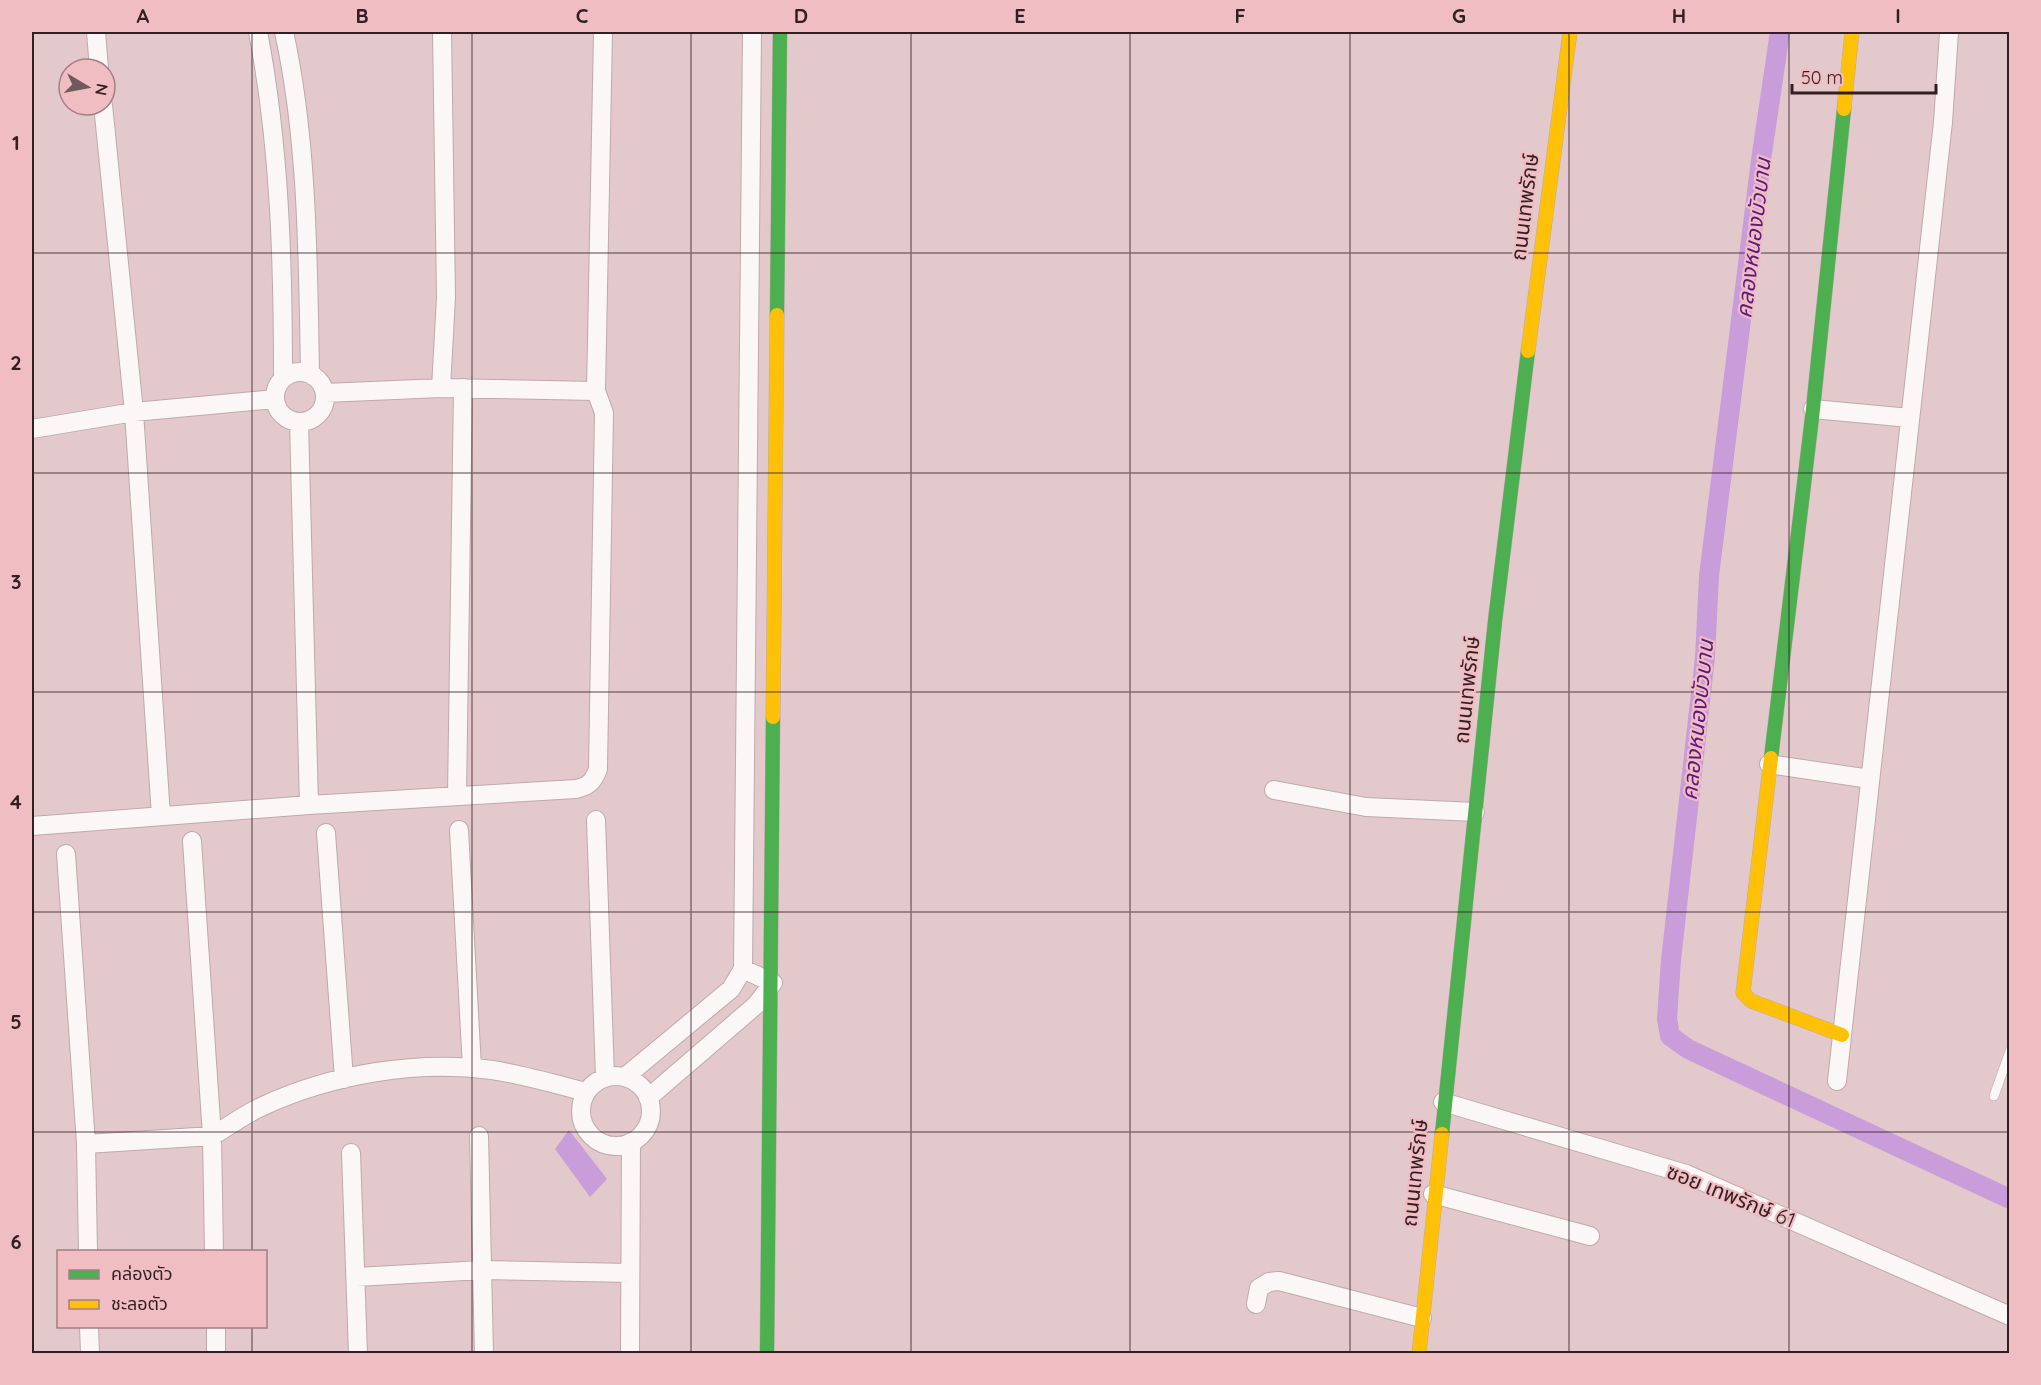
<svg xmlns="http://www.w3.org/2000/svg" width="2041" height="1385" viewBox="0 0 2041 1385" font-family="Quicksand,'Noto Sans Thai',sans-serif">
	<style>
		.water { fill: #c99dda }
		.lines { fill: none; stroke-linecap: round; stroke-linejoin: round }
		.canal { stroke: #c99dda; stroke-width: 20 }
		.lane-casing { stroke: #bea9ab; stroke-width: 10 }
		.street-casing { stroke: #bea9ab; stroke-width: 20 }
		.fast-casing { stroke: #bea9ab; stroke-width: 15 }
		.slow-casing { stroke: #bea9ab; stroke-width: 15 }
		.lane { stroke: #fbf7f7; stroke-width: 9 }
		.street { stroke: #fbf7f7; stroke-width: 18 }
		.fast { stroke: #4caf50; stroke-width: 14 }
		.slow { stroke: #ffc107; stroke-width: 14 }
		.grid { fill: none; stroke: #321f22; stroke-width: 1.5; stroke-opacity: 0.55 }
		.labels { text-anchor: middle; stroke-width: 4.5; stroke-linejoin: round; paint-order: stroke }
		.street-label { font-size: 21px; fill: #321f22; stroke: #f0bdc3 }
		.water-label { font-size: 22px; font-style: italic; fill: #5b187f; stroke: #f0bdc3 }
		.neatline { fill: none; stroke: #321f22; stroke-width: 2 }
		.grid-label { font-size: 20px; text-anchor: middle; font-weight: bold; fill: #321f22 }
	</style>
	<rect width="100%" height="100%" fill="#e4c9cc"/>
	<!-- water -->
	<path class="water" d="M569,1130l38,49 -17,18 -35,-48z"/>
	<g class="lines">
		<!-- canal -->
		<path class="canal" d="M1780,32l-19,128 -52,416 -4,81 -34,303 -4,59 3,17 18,13 322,150"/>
		<defs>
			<path id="lane" d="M1994,1096l16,-45"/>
			<path id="street" d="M96,32l3,37
				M258,32c22,114 25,231 25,347
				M284,32c24,108 24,232 26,342
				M103,105l31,307 27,404
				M275 397a25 25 0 1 1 50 0a25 25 0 1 1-50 0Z
				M441,388l5,-91 -4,-265
				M325,393l116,-5 155,3 7,-359
				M1813,409l97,9
				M299,422l10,383 267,-16c13,-3 17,-7 22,-20l6,-356 -8,-22
				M32,429l102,-17 141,-13
				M1769,764l101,15
				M1274,790l92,17 109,5
				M457,796l6,-408
				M596,820l9,257
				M32,826l277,-21
				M459,830l13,238
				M326,833l18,246
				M66,854l20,290 2,108
				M581 1111a35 35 0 1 1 70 0a35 35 0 1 1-70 0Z
				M625,1077l106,-88 12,-20 9,-937
				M1837,1081l106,-959 6,-90
				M648,1098l108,-93 17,-22 -30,-14
				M1443,1102l243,72 324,142
				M479,1136l5,218
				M86,1144l126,-8 -20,-295
				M351,1153l7,201
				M1433,1194l157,42
				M214,1252l-2,-116c17,-10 33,-22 51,-30 69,-32 154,-46 229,-36 32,5 63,14 94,22
				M356,1277l126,-7 148,3
				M1256,1304l3,-16 10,-6 10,-1 143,37
				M89,1326l1,28
				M216,1326v28
				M630,1354l1,-212"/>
			<path id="fast" d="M777,315l3,-283
				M1771,758l42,-349 31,-300
				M1442,1134l53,-513 33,-270
				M767,1354l6,-637"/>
			<path id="slow" d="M1844,109l8,-77
				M1528,351l42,-319
				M773,717l4,-402
				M1771,758l-28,235 8,8 91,34
				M1419,1354l23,-220"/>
		</defs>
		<!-- lane casing -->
		<use href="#lane" class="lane-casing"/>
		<!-- street casing -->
		<use href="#street" class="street-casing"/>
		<!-- fast casing -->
		<use href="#fast" class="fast-casing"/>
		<!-- slow casing -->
		<use href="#slow" class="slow-casing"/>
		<!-- lane -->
		<use href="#lane" class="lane"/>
		<!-- street -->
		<use href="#street" class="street"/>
		<!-- fast -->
		<use href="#fast" class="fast"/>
		<!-- slow -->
		<use href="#slow" class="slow"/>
	</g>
	<!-- grid -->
	<path class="grid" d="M252,32v1220M472,32v1322M691,32v1322M911,32v1322M1130,32v1322M1350,32v1322M1569,32v1322M1789,32v1322M32,253h1978M32,473h1978M32,692h1978M32,912h1978M32,1132h1978M252,1326v28"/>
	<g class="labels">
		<!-- street labels -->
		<g class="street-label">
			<text transform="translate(1525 207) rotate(-83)" y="7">ถนนเทพรักษ์</text>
			<text transform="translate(1467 690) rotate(-84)" y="7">ถนนเทพรักษ์</text>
			<text transform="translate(1415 1173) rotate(-84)" y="7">ถนนเทพรักษ์</text>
			<text transform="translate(1731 1196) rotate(22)" y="7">ซอย เทพรักษ์ 61</text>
		</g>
		<!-- water labels -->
		<g class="water-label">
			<text transform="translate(1753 238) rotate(-83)" y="8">คลองหนองบัวบาน</text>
			<text transform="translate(1697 720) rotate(-84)" y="8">คลองหนองบัวบาน</text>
		</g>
	</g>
	<!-- border -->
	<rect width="2041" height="1385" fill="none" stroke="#f0bdc3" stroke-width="66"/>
	<!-- legend -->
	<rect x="57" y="1250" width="210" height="78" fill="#f0bdc3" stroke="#a47e83" stroke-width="1.5"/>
	<rect x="69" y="1270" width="30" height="9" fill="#4caf50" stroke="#a47e83" stroke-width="1.5"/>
	<text x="111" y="1280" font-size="18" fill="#321f22">คล่องตัว</text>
	<rect x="69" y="1300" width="30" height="9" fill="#ffc107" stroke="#a47e83" stroke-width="1.5"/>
	<text x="111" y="1310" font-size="18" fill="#321f22">ชะลอตัว</text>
	<!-- north arrow -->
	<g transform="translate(87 87) rotate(100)"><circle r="28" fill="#f0bdc3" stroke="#a47e83" stroke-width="1.5"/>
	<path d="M0-4.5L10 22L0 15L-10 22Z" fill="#705a5e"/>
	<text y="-9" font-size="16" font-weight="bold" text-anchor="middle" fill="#321f22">N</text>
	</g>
	<!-- scale -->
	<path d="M1792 84v9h144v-9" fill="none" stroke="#321f22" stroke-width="3"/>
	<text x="1801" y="84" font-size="18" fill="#321f22" stroke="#f0bdc3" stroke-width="4.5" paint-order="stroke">50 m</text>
	<rect x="33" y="33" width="1975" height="1319" class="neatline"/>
	<g class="grid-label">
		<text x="143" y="23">A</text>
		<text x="362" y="23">B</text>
		<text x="582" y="23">C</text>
		<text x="801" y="23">D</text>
		<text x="1020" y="23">E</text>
		<text x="1240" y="23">F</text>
		<text x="1459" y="23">G</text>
		<text x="1679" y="23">H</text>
		<text x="1898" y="23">I</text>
		<text x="16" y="150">1</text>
		<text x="16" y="370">2</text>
		<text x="16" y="589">3</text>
		<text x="16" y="809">4</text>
		<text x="16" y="1029">5</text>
		<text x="16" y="1249">6</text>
	</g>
</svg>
